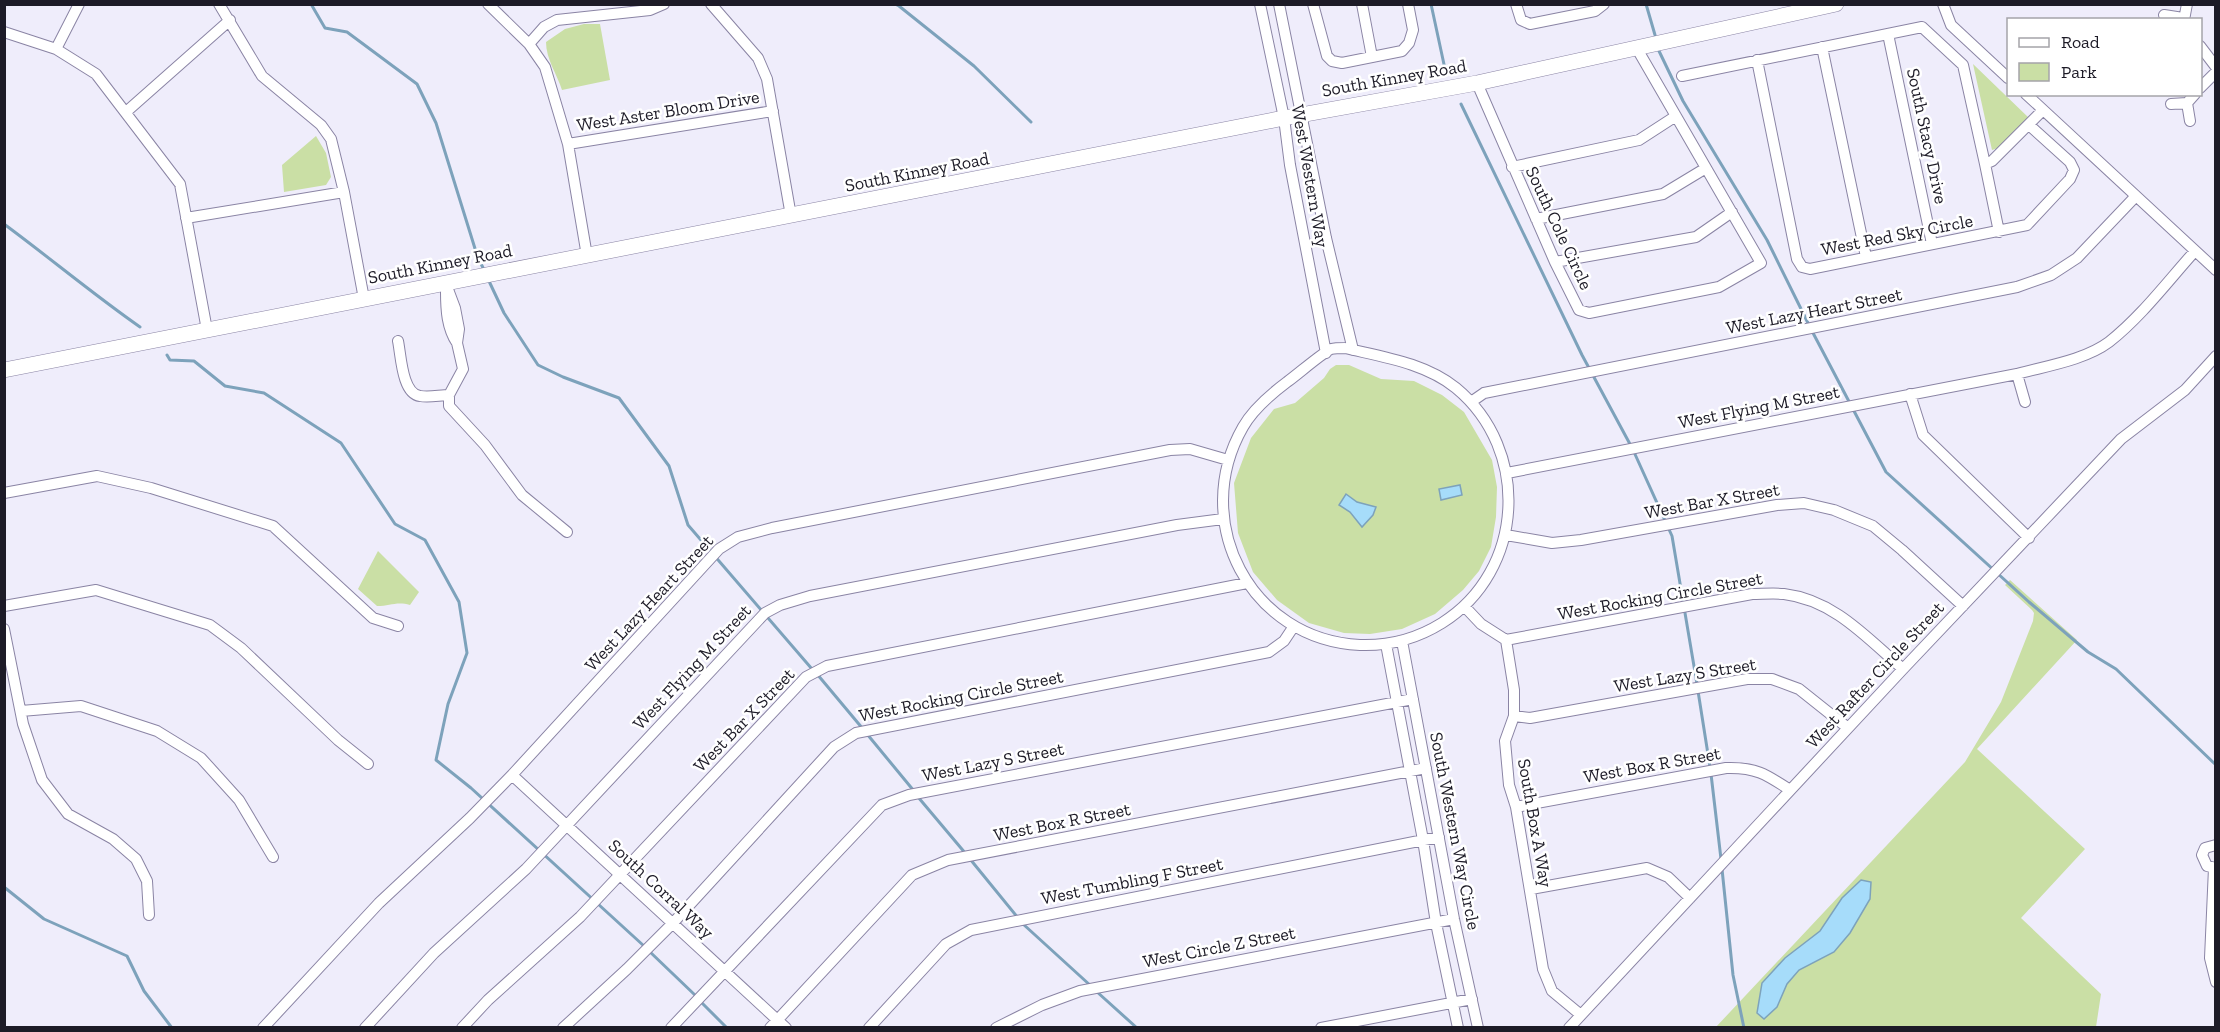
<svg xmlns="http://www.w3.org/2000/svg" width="2220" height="1032" viewBox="0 0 2220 1032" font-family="'Zilla Slab',serif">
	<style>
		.green { fill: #cadfa5 }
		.water { fill: #a6dcfa; stroke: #7da2bb; stroke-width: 1.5 }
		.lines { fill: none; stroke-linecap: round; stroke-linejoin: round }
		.stream { stroke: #7da2bb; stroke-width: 3 }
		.minor-casing { stroke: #8a84a4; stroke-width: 12 }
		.secondary-casing { stroke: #8a84a4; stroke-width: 16 }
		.minor { stroke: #fff; stroke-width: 10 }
		.secondary { stroke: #fff; stroke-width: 15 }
		.labels { text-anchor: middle; stroke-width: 5; stroke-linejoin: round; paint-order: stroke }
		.street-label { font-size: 18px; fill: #1d1b27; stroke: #fff }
	</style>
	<rect width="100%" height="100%" fill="#efedfb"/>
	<!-- green -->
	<path class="green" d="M584,24h16l10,56 -48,10c-5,-16 -16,-31 -16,-48l19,-13z
		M1973,64l56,54 -28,29 -9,3z
		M316,136l10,17 5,24 -5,8 -42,7 -2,-27z
		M1336,365h13l32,14 33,2 28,14 22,17 28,48 5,27 -1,30 -5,30 -12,24 -16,19 -28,24 -33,15 -32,5 -26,-1 -35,-10 -32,-23 -24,-28 -15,-39 -4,-50 17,-45 23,-29 21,-6 29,-25 6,-9z
		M378,551l41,41 -9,13c-13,-4 -20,1 -33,1l-19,-17z
		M2010,580l67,60 -100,109 108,100 -64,69 80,76 -5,33 -381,1 250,-266 36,-60 32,-81 1,-8 -2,-3 -27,-25z"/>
	<!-- water -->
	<path class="water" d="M1460,485l2,10 -21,5 -2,-11z
		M1346,494l11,8 19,5 -3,8 -11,12 -12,-15 -11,-7z
		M1861,880l10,2 -1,17 -20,34 -16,19 -35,18 -12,14 -10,23 -13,12 -7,-6 5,-30 23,-25 35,-27 22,-33z"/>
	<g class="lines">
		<!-- stream -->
		<path class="stream" d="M311,4l14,24 22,4 70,52 19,39 41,132 7,15
			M895,4l4,2 75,60 57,56
			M1431,4l14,65
			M1646,4l9,31
			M1659,51l24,50 84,139 42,85
			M1461,104l121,251 49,91
			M4,224c46,34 90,71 136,103
			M488,279l16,34 34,52 25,12 56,21 50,68 19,59 124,144
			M1812,331l74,141 143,130 59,50 28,17 100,96
			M167,355l3,5 24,1 31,25 39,7 77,50 54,81 30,16 34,62 8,51 -19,51 -12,56 35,28 173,158
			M1634,452l38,84 25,148
			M817,674l46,55
			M1698,691l12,76
			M867,734l47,57
			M1711,774l10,85
			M918,797l48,57
			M970,859l49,60
			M1722,869l11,106 11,53
			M4,887l40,32 83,37 17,35 28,37
			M1023,924l68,62
			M649,951l47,45
			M1096,991l41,37
			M700,1001l27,27"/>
		<defs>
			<path id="minor" d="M219,4l43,72 59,49 10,14 13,53 20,107
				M488,4l41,40 16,23 23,77 19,112
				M711,4l47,54 9,21 24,137
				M1260,4l24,114 6,47 36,188
				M1279,4l47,234 27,112
				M1313,4l14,52 5,5 10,2 60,-12 7,-8 4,-13 -5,-26
				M1362,4l10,53
				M1516,4l5,16 9,4 65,-13 9,-7
				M1943,4l8,21 57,53
				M2164,15l19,3
				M2184,20l3,-16
				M4,32l52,17 40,25 84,110 27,146
				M1888,34l44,210
				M529,44l15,-17 13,-7 93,-10 14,-6
				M2200,46l16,21
				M1822,47l44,210
				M56,49l23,-45
				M1757,60l40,199 5,8 8,2 217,-44 43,-46 4,-9 -4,-8 -41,-37
				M1682,76l240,-49 41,38 22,99
				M1477,83l78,179 24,48 10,3 130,-26 42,-24 -125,-216
				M2200,88l16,-16
				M2026,94l190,176
				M2187,103l3,18
				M2171,104l16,-1 8,-9
				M126,112l104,-92
				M568,144l205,-33
				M1512,167l127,-27 37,-24
				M186,218l158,-26
				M1536,219l127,-25 43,-26
				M1999,232l-14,-68 7,-3 51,-51
				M1555,262l141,-25 36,-25
				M446,284l9,24 4,21 -2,14 6,26 -14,26v11l36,39 37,50 45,37
				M446,292c0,18 1,36 11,51
				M398,341c3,14 4,53 22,55 9,2 20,-1 29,-1
				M1345,348c38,9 80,15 111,40 75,62 69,183 -14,235 -24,15 -53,23 -82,22 -110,-5 -171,-124 -117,-218 10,-18 28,-33 44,-45 10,-7 35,-29 44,-33 4,-1 10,-1 14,-1z
				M2017,374l8,28
				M1910,394l13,41 106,103
				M1471,402l13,-9 533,-106 34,-12 26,-17 58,-61
				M1507,473l510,-99c29,-8 68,-14 92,-32 32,-25 59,-61 86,-91
				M4,493l93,-17 54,12 122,38 100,92 25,8
				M1506,535l46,8 29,-3 196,-35 27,-2 30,7 39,16 29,24 61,56
				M4,606l92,-16 114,35 31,23 97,92 30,24
				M1464,606l17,18 25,16 8,50v26l-9,25 4,44 7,22 27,162 9,22 29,24
				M4,629l19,95 19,56 26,34 45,25 23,20 11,22 2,34
				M1506,640l246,-46c10,0 22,-1 32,0 50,6 83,44 119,75
				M1402,641l52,278 24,109
				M1386,644l37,196 13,83 22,105
				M21,711l60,-5 76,25 44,27 38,42 34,57
				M1514,716l16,2 217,-39h25l27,10 49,39
				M512,775l274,253
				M1516,807l210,-39c29,-1 40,6 64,22
				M2216,845l-11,3 -3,7 5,11 9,2
				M2214,868l-4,90 6,24
				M1531,889l116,-21 21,9 22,21
				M263,1028l116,-125 91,-85 42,-43 207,-226 19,-12 34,-9 398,-78 20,-1 38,11
				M365,1028l69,-75 92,-84 239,-256 15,-8 30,-9 367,-71 46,-6
				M462,1028l26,-28 92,-83 226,-240 21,-11 420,-83
				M563,1028l64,-59 46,-46 161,-176 22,-14 413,-81 15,-11 10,-15
				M671,1028l211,-223 27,-10 504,-96
				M770,1028l142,-153 36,-15 478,-92
				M869,1028l77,-84 25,-14 468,-93
				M996,1028l46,-23 38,-14 374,-72
				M1321,1028l151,-29
				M1569,1028l334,-359 218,-230 64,-49 31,-34"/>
			<path id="secondary" d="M4,370l1280,-252 193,-35 359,-79"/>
		</defs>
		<!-- minor casing -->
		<use href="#minor" class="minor-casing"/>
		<!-- secondary casing -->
		<use href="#secondary" class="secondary-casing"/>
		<!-- minor -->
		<use href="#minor" class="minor"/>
		<!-- secondary -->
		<use href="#secondary" class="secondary"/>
	</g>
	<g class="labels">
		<!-- street labels -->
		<g class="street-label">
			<text transform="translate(1394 78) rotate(-10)" y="6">South Kinney Road</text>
			<text transform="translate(668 111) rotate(-9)" y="6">West Aster Bloom Drive</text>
			<text transform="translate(1927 136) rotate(78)" y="6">South Stacy Drive</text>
			<text transform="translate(917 172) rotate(-11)" y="6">South Kinney Road</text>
			<text transform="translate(1310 176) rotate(80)" y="6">West Western Way</text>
			<text transform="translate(1559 228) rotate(65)" y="6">South Cole Circle</text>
			<text transform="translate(1897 235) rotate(-11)" y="6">West Red Sky Circle</text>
			<text transform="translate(440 264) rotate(-11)" y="6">South Kinney Road</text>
			<text transform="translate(1814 311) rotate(-11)" y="6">West Lazy Heart Street</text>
			<text transform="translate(1759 407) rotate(-11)" y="6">West Flying M Street</text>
			<text transform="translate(1712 501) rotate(-10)" y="6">West Bar X Street</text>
			<text transform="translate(1660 596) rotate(-10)" y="6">West Rocking Circle Street</text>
			<text transform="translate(649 603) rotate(-47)" y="6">West Lazy Heart Street</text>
			<text transform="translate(692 667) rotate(-47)" y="6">West Flying M Street</text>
			<text transform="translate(1685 675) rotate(-9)" y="6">West Lazy S Street</text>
			<text transform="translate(1875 675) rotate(-47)" y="6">West Rafter Circle Street</text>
			<text transform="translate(961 696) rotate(-11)" y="6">West Rocking Circle Street</text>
			<text transform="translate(744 720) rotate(-46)" y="6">West Bar X Street</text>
			<text transform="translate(993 762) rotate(-11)" y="6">West Lazy S Street</text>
			<text transform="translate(1652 765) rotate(-10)" y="6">West Box R Street</text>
			<text transform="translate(1062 822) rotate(-11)" y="6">West Box R Street</text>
			<text transform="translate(1535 823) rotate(80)" y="6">South Box A Way</text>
			<text transform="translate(1455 831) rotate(79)" y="6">South Western Way Circle</text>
			<text transform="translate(1132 881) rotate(-11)" y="6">West Tumbling F Street</text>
			<text transform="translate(661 889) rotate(43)" y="6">South Corral Way</text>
			<text transform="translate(1219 947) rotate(-11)" y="6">West Circle Z Street</text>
		</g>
	</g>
	<!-- border -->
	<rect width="2220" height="1032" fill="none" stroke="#1d1b27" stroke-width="12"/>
	<!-- legend -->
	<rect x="2007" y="18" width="195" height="78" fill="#ffffff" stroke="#a5a4a9" stroke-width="1.5"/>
	<rect x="2019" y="38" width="30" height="9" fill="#ffffff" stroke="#a5a4a9" stroke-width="1.5"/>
	<text x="2061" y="48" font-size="18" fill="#1d1b27">Road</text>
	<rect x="2019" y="63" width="30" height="18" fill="#cadfa5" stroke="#a5a4a9" stroke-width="1.5"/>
	<text x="2061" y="78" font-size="18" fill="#1d1b27">Park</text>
</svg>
